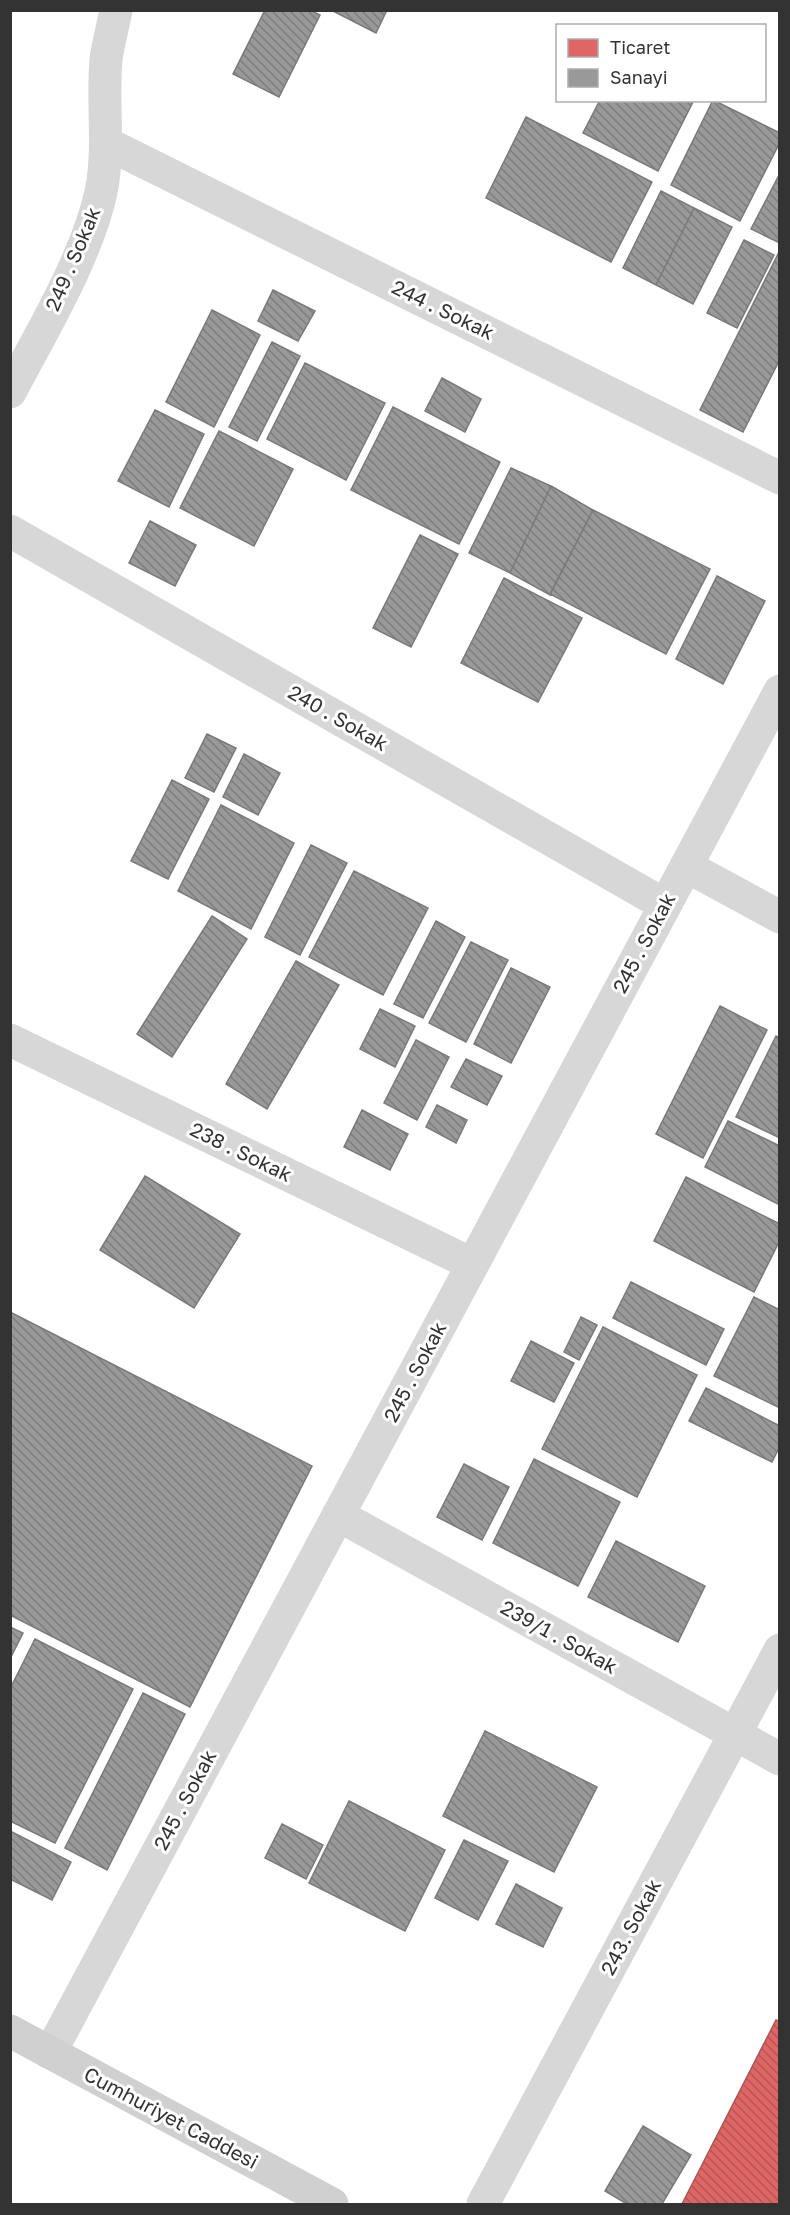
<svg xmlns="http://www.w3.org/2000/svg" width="790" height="2215" viewBox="0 0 790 2215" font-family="'Golos Text',sans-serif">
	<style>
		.shops { fill: url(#shops-back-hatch); stroke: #ac5757; stroke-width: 1.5 }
		.industry { fill: url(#industry-back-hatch); stroke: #7a7a7a; stroke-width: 1.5 }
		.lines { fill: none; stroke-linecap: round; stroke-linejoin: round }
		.minor { stroke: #d7d7d7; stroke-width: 33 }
		.secondary { stroke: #d0d0d0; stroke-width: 33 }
		.labels { text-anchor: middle; stroke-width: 6; stroke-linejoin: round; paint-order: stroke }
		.street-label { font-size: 20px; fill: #333; stroke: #fff }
	</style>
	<defs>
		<pattern id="shops-back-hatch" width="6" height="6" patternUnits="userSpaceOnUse" patternTransform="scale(1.5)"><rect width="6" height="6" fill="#e06666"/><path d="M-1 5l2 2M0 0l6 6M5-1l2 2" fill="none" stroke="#b65555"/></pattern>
		<pattern id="industry-back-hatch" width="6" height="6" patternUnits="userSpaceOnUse" patternTransform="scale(1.5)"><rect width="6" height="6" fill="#999"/><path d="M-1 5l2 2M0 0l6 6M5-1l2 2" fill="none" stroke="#7d7d7d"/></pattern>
	</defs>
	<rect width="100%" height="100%" fill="#fff"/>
	<!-- shops -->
	<path class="shops" d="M776,2020l4,2v182h-98z"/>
	<!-- industry -->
	<path class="industry" d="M265,10h45l10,5 -41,82 -46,-23z
		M331,10h56l-11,23z
		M600,100h94l-36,71 -75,-38z
		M713,100l67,33v9l-40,79 -69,-36z
		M526,117l126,65 -41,80 -125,-64z
		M780,173v70l-29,-14z
		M661,191l33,17 -38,77 -33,-17z
		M694,208l38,19 -39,77 -37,-19z
		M744,240l30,15 -37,73 -30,-15z
		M779,252l1,107 -37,73 -43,-22z
		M273,290l42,21 -17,30 -40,-20z
		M212,310l48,25 -46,92 -48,-25z
		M272,342l28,14 -43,85 -28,-14z
		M305,363l80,40 -39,77 -79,-41z
		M442,378l39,21 -16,33 -40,-21z
		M393,407l107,55 -41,82 -108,-54z
		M155,410l49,24 -35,73 -51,-26z
		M219,431l74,38 -39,77 -74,-38z
		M511,468l40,18 -41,87 -41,-20z
		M551,486l42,24 -43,85 -40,-22z
		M593,510l117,59 -44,85 -116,-60z
		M150,521l46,24 -21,41 -46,-23z
		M420,535l38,19 -47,93 -38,-19z
		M717,576l48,25 -42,83 -47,-25z
		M504,578l78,40 -44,84 -77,-39z
		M207,734l29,14 -22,44 -29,-14z
		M244,754l36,19 -22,42 -35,-18z
		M172,780l37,19 -41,80 -37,-18z
		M221,805l73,38 -43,86 -73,-38z
		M311,845l36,18 -47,92 -35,-18z
		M354,871l74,37 -45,87 -74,-38z
		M212,916l35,23 -75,118 -35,-23z
		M436,921l29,16 -42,81 -29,-14z
		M471,942l37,18 -42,82 -37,-19z
		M296,961l43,24 -72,124 -41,-25z
		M511,968l39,19 -39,76 -37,-19z
		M720,1006l47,24 -64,128 -47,-24z
		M380,1009l35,17 -20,41 -35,-18z
		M776,1036l4,2v100l-44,-21z
		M416,1040l33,17 -32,63 -33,-17z
		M466,1059l36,17 -15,29 -36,-18z
		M437,1105l30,15 -11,23 -30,-16z
		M362,1110l46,24 -18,36 -46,-23z
		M728,1121l52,25v59l-75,-38z
		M145,1176l95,58 -46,74 -94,-58z
		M686,1177l94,47v16l-26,52 -100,-51z
		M631,1282l93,47 -18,36 -93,-47z
		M754,1297l26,13v98l-66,-32z
		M10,1312l302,154 -122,241 -180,-92z
		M581,1317l16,8 -18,35 -15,-8z
		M603,1327l94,48 -60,122 -95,-48z
		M531,1341l43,22 -20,39 -43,-21z
		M706,1388l74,38v20l-8,16 -83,-41z
		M534,1459l86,43 -42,84 -85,-43z
		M464,1464l45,23 -27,53 -45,-23z
		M616,1541l89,45 -27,56 -90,-45z
		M10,1627l13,6 -13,26z
		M35,1639l98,50 -78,154 -45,-22v-132z
		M143,1693l42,21 -78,156 -42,-22z
		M485,1731l112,56 -43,85 -111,-56z
		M349,1801l96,49 -40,81 -96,-48z
		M282,1824l41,21 -17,34 -41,-21z
		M10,1831l61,31 -19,38 -42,-21z
		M464,1840l44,21 -30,59 -43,-22z
		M516,1884l46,24 -19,39 -47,-23z
		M643,2126l48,29 -29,49h-35l-22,-13z"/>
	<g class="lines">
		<!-- minor -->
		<path class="minor" d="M106,143l674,335
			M10,392c31,-59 77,-135 91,-200 9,-43 1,-88 5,-132 2,-17 7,-33 10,-50
			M10,531l655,374
			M686,866l94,51
			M10,1040l462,224
			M338,1515l442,244
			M50,2053l730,-1362
			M483,2204l297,-554"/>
		<!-- secondary -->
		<path class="secondary" d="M10,2031l322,173"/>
	</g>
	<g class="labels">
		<!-- street labels -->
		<g class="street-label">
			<text transform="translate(73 259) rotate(-67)" y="7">249 . Sokak</text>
			<text transform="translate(443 310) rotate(26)" y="7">244 . Sokak</text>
			<text transform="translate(338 718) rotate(30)" y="7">240 . Sokak</text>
			<text transform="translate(644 943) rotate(-62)" y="7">245 . Sokak</text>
			<text transform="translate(241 1152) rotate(26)" y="7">238 . Sokak</text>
			<text transform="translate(415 1372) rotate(-62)" y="7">245 . Sokak</text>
			<text transform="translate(559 1637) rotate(29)" y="7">239/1 . Sokak</text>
			<text transform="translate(185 1800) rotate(-62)" y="7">245 . Sokak</text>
			<text transform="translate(631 1927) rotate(-62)" y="7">243. Sokak</text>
			<text transform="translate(171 2118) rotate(28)" y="7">Cumhuriyet Caddesi</text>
		</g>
	</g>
	<!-- border -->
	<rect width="790" height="2215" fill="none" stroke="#333333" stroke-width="24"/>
	<!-- legend -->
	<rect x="556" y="24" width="210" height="78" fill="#ffffff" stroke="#adadad" stroke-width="1.5"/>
	<rect x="568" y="39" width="30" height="18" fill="#e06666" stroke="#adadad" stroke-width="1.5"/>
	<text x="610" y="54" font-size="18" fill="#333333">Ticaret</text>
	<rect x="568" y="69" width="30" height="18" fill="#999999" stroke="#adadad" stroke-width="1.5"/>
	<text x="610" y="84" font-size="18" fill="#333333">Sanayi</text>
</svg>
